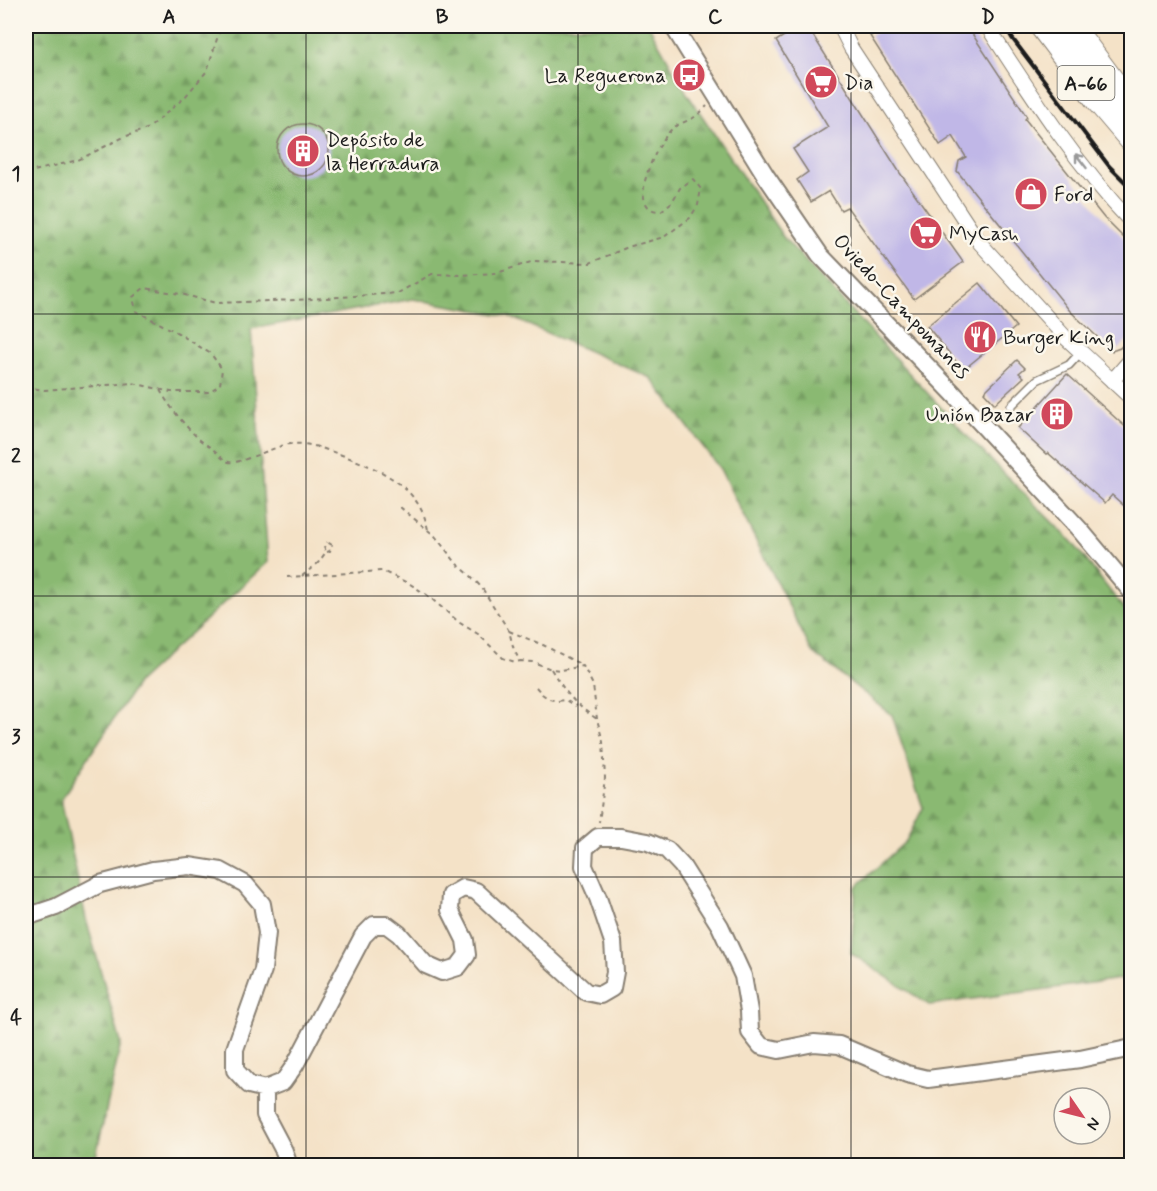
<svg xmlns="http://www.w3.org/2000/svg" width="1157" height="1191" viewBox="0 0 1157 1191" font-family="Mynerve,sans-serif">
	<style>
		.forest { fill: url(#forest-firs); stroke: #536a47; stroke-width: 1.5 }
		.building { fill: #c0b7e7 }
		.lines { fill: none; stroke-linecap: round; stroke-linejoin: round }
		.service-casing { stroke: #887f72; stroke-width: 10 }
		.minor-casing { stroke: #887f72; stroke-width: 16 }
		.tertiary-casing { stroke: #887f72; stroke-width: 20 }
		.motorway-casing { stroke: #887f72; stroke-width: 28 }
		.path { stroke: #887f72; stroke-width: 2; stroke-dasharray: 4.5 4.5; stroke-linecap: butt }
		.service { stroke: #fff; stroke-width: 7 }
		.minor { stroke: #fff; stroke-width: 14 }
		.tertiary { stroke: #fff; stroke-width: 16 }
		.motorway { stroke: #fff; stroke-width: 26 }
		.rail { stroke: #1c1c1c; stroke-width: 4 }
		.oneway { stroke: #999 }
		.grid { fill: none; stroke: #1c1c1c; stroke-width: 1.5; stroke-opacity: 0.55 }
		.labels { text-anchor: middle; stroke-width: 5; stroke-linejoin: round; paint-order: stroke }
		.shield { fill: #fbf7ec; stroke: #5f5e5a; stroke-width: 1.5 }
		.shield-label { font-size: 20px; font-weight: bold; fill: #1c1c1c }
		.poi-label { font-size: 21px; fill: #1c1c1c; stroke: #fbf7ec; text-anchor: start }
		.street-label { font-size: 21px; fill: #1c1c1c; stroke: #fbf7ec }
		.neatline { fill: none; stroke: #1c1c1c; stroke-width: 2 }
		.grid-label { font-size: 20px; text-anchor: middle; font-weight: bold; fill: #1c1c1c }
	</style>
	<defs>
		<pattern id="forest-firs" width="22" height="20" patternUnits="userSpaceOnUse" patternTransform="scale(1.5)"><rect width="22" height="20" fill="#8ab972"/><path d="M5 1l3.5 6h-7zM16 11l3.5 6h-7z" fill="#769e62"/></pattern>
	</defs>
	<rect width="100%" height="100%" fill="#fbf7ec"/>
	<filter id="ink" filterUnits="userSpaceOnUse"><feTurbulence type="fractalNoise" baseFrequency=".0167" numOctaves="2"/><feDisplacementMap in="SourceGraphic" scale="12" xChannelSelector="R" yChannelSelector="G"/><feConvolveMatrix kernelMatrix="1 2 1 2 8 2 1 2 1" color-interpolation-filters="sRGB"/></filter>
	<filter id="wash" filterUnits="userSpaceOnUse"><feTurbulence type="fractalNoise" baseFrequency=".008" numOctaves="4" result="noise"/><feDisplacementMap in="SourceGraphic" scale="24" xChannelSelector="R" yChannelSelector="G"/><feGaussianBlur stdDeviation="1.35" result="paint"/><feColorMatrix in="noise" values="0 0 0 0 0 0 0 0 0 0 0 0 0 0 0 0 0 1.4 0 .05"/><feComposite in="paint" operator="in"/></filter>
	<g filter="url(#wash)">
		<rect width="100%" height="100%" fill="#f4e2c7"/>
		<!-- forest -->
		<path class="forest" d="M26,26h623l39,69 96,143 186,201 103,104 58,75v372l-11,-11 -191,26 -78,-52 5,-66 50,-46 17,-33 -31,-93 -80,-63 -92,-183 -69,-91 -143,-62 -95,-17 -162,30 17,233 -130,120 -77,117 25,120 35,124 -27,122h-68z"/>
		<g id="blocks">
			<!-- building -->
			<path class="building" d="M800,26h7l93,147 63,89 -49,37 -67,-92 -6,3 -12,-19 -18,11 -14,-22 11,-8 -15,-23 35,-22 -52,-86z
				M886,26h81l60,91 -2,2 79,99 27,27v91l-11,12 -8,3 -42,-40 -113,-140 2,-10 7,-4 -13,-21 -13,9 -70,-109z
				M277 150a26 26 0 1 1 52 0a26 26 0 1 1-52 0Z
				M980,283l36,44 -53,43 -36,-44z
				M1017,360l8,8 -6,5 5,4 -29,27 -11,-12z
				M1067,374l64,58v80l-19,-17 -7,8 -57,-50 -2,1 -28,-26z"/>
		</g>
	</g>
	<g filter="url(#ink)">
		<use href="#blocks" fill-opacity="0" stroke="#887f72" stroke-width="1.5"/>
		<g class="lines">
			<defs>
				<path id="service" d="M1011,406l26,-26 32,-15 12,-13"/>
				<path id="minor" d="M840,26l11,22 128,194 87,96 66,61
					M987,26c44,68 88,137 145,197
					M1112,381l20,-23"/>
				<path id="tertiary" d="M673,26l93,150 54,79 133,138 127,137 52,62
					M26,917l30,-10 44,-23 53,-14 36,-4 32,5 24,13 17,20 5,29 -4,37 -28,79v21l14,15 16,4 18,-7 12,-17 68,-129 11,-11h13l12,9 27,31 16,7 16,-5 9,-12 -2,-15 -15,-30 1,-15 12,-7 13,3 110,101 14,3 12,-7 3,-16 -2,-30 -15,-44 -14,-32 1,-18 13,-11h23l27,5 19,8 15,16 38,60 23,50 6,35 1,21 11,14 18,4 35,-7 25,2 68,29 21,5 152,-20 52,-11
					M265,1089v26l19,36 5,15"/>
				<path id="motorway" d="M1043,26l55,73 34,40
					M1070,26l50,67 12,13"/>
			</defs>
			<!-- service casing -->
			<use href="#service" class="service-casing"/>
			<!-- minor casing -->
			<use href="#minor" class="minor-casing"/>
			<!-- tertiary casing -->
			<use href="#tertiary" class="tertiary-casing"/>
			<!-- motorway casing -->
			<use href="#motorway" class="motorway-casing"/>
			<!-- path -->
			<path class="path" d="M26,173l52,-13 46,-23 25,-9 35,-30 23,-27 14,-45
				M26,387l18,3 89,-7 38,9h37l12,-7 2,-16 -11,-15 -33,-21 -42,-22 -3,-14 11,-9 37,6 35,9 81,-3 101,-7 34,-19 30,1 35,-2 37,-12 56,2 38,-16 36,-10 26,-19 8,-13 3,-16 -8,-10 -13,9 -8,14 -11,9c-3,0 -7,0 -10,-2 -21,-13 8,-68 21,-80 5,-5 14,-7 21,-11 5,-3 10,-8 14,-12
				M160,390c11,19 25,36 40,50 5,4 10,7 15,11 4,4 8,9 14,11 10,3 48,-17 61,-18 17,-2 34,5 49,10 38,14 81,31 89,76
				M400,507l35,29 22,28 13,11 12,13 27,43 5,19 6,11 13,1 18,7 11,1 21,-4 10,19 4,34
				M327,552l3,-1 2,-6 -5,-3
				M302,576l16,-13 8,-11 -2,-6 3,-4
				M287,577l95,-6 28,13 17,11 33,28 18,11 25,24 12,4 6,-1
				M509,631l34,14 37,19
				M551,669c14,23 23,35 46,50l6,23 2,36 -6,44
				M536,687l6,7 7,5 8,2 8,-1 11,6"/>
			<!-- service -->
			<use href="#service" class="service"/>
			<!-- minor -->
			<use href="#minor" class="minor"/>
			<!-- tertiary -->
			<use href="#tertiary" class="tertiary"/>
			<!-- motorway -->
			<use href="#motorway" class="motorway"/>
			<!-- rail -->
			<path class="rail" d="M1005,26l7,12 97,128 23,23"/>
		</g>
		<!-- one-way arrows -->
		<defs><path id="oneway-shaft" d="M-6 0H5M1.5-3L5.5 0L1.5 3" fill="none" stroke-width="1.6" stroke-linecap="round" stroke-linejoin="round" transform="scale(1.5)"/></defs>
		<use class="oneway" href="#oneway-shaft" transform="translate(1081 161) rotate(-128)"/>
	</g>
	<!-- grid -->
	<path class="grid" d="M306,26v1140M578,26v1140M851,26v1140M26,314h1106M26,596h1106M26,877h1106"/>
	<!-- icons -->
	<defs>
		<symbol id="bus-disc" viewBox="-11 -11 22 22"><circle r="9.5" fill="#d1495b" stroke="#fbf7ec"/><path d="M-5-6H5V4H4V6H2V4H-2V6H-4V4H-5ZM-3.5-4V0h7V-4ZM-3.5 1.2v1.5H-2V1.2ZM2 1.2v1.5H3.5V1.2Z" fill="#fff"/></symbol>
		<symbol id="supermarket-disc" viewBox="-11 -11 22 22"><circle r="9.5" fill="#d1495b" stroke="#fbf7ec"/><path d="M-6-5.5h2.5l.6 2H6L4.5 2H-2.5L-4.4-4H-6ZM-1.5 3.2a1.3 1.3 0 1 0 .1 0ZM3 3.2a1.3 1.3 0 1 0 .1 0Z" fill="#fff"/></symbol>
		<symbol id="building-disc" viewBox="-11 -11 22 22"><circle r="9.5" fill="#d1495b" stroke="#fbf7ec"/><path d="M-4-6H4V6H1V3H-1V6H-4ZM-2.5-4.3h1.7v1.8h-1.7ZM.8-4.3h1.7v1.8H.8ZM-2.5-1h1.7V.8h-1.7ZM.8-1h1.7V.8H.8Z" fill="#fff"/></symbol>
		<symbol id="shop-disc" viewBox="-11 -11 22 22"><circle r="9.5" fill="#d1495b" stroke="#fbf7ec"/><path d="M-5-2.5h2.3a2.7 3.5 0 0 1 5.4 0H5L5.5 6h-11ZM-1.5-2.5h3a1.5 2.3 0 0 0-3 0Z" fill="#fff"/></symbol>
		<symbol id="restaurant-disc" viewBox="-11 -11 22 22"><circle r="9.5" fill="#d1495b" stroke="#fbf7ec"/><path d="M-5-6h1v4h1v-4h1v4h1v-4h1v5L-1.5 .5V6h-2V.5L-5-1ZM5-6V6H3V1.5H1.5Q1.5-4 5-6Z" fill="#fff"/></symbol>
	</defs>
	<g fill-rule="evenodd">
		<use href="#bus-disc" x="670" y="56" width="38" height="38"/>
		<use href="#supermarket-disc" x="802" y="63" width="38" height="38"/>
		<use href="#building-disc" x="284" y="132" width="38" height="38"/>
		<use href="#shop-disc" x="1012" y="175" width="38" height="38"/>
		<use href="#supermarket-disc" x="907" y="214" width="38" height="38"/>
		<use href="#restaurant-disc" x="961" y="318" width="38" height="38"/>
		<use href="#building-disc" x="1038" y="395" width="38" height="38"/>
	</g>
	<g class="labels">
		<!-- shield labels -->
		<rect class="shield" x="1057.5" y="66" width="57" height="34" rx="4.5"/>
		<g class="shield-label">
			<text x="1086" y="90">A-66</text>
		</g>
		<!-- poi labels -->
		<g class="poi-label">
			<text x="666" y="82" text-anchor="end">La Reguerona</text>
			<text x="844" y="89">Dia</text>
			<text x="326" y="146">Depósito de<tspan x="326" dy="24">la Herradura</tspan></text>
			<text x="1054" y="201">Ford</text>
			<text x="949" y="240">MyCash</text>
			<text x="1003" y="344">Burger King</text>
			<text x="1034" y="421" text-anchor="end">Unión Bazar</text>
		</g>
		<!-- street labels -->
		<g class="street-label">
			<text transform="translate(902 306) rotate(47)" y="7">Oviedo-Campomanes</text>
		</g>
	</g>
	<!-- margin -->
	<rect width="1157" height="1191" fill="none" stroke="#fbf7ec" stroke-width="66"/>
	<!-- north arrow -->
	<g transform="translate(1082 1116) rotate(125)"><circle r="28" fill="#fbf7ec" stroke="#a29f99" stroke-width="1.5"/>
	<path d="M0-4.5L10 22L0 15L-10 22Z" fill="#d1495b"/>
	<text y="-9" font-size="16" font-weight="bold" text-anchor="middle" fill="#1c1c1c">N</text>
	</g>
	<rect x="33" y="33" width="1091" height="1125" class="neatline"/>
	<g class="grid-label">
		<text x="169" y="23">A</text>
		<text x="442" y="23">B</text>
		<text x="715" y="23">C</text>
		<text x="988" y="23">D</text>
		<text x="16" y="180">1</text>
		<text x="16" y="462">2</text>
		<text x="16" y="743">3</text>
		<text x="16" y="1024">4</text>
	</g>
</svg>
